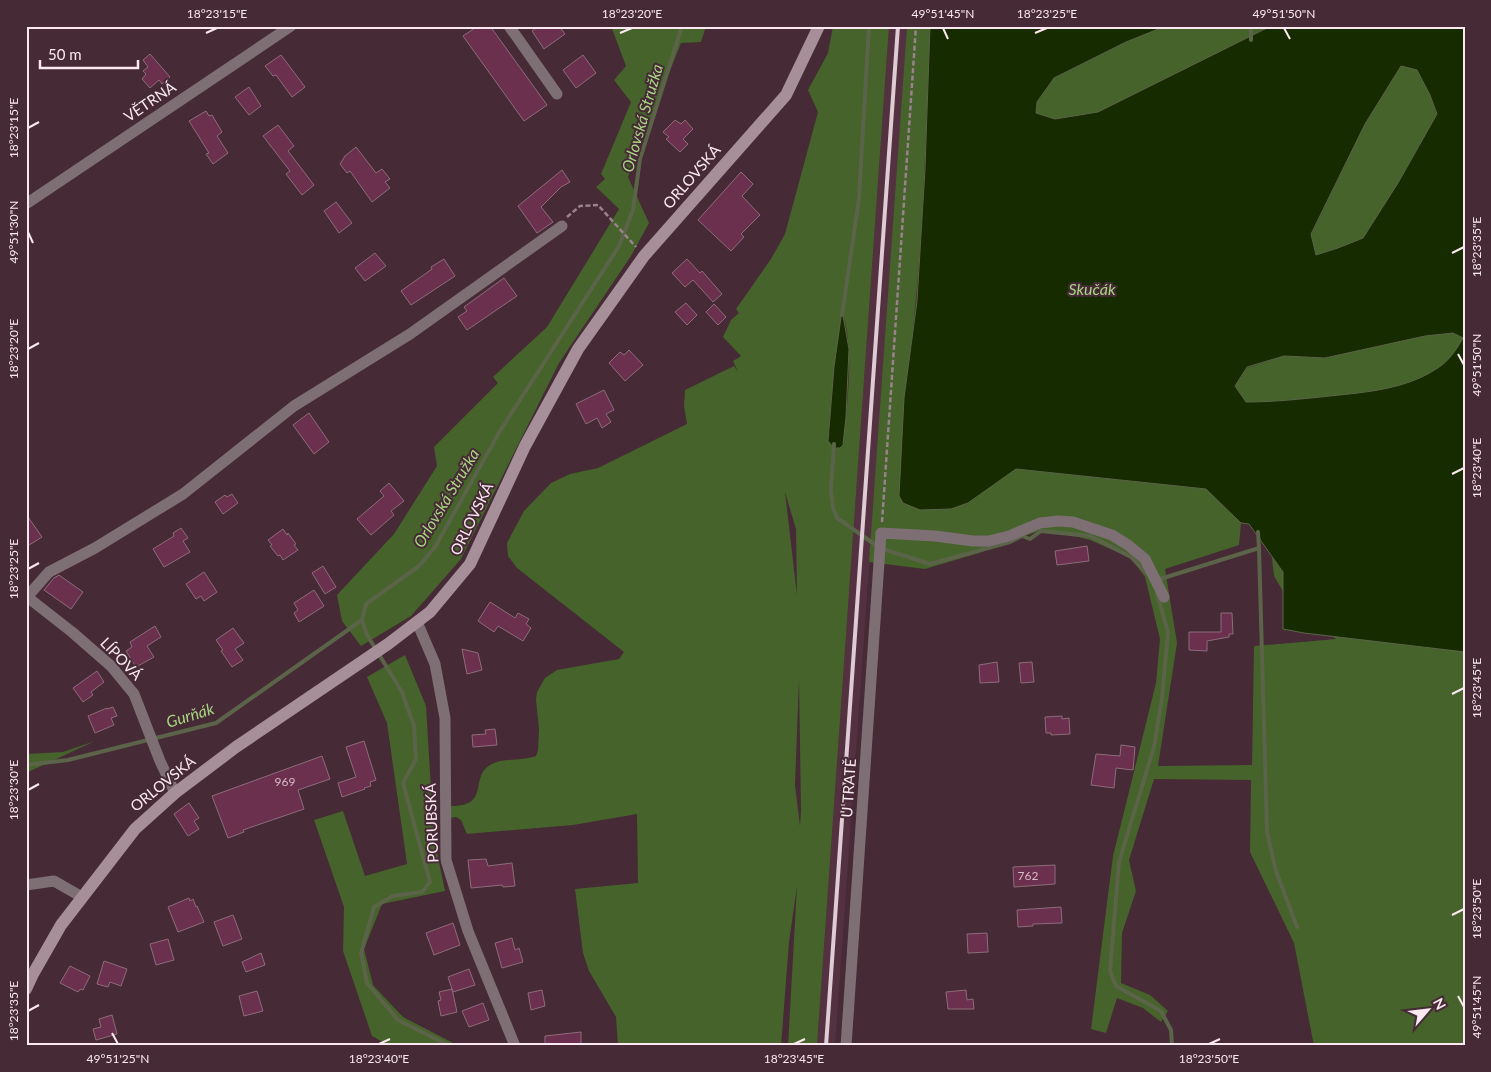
<svg xmlns="http://www.w3.org/2000/svg" width="1491" height="1072" viewBox="0 0 1491 1072" font-family="Lato,sans-serif">
	<style>
		.built { fill: #543141 }
		.green { fill: #45632a; fill-rule: evenodd }
		.water { fill: #162b00; stroke: #5b6448; fill-rule: evenodd }
		.lines { fill: none; stroke-linecap: round; stroke-linejoin: round }
		.stream { stroke: #5b6448; stroke-width: 4 }
		.building { fill: #6b304d; stroke: #8d6c7a }
		.path { stroke: #9a828c; stroke-width: 2.5; stroke-dasharray: 5 2.5; stroke-linecap: butt }
		.street { stroke: #7d6f74; stroke-width: 11 }
		.secondary { stroke: #a78f99; stroke-width: 12 }
		.rail { stroke: #dfcbd4; stroke-width: 4 }
		.ticks { fill: none; stroke: #fbe8f0; stroke-width: 2 }
		.labels { text-anchor: middle; stroke-width: 4; stroke-linejoin: round; paint-order: stroke }
		.number-label { font-size: 12px; fill: #d7bac7 }
		.street-label { font-size: 15px; fill: #fbe8f0; stroke: #462a36 }
		.water-label { font-size: 16px; font-style: italic; fill: #a8d682; stroke: #462a36 }
		.neatline { fill: none; stroke: #fbe8f0; stroke-width: 2 }
		.ticks-label { font-size: 12px; text-anchor: middle; fill: #fbe8f0 }
	</style>
	<rect width="100%" height="100%" fill="#462a36"/>
	<!-- built -->
	<path class="built" d="M889,26h18l-3,49 -69,971h-18z"/>
	<!-- green -->
	<path class="green" d="M611,26h95l-5,16 -20,1 -53,134 21,46 -18,33 -72,107 -98,196 -50,57 -50,30 -19,-25 -5,-26 57,-61 43,-68 -3,-19 64,-64 -5,-6 54,-50 72,-118 -23,-22 9,-8 -4,-5 30,-72 -17,-22 12,-14z
		M833,26h56l-72,1020h-29l9,-160 -8,56 -8,104h-163l-2,-29 -27,-46 -6,-18 -8,-64 63,-6 -1,-69 -64,11 -106,9 -6,-14 -5,-3 -6,1 -1,-12c45,1 17,-31 45,-43 11,-5 29,-2 42,-7l2,-6 1,-21 -3,-29 1,-8 8,-14 12,-8 62,-11 5,-7 -107,-84 -9,-12 -1,-13 17,-32 27,-28 19,-9 28,-6 89,-44 -3,-18 1,-16 49,-24 4,6 -5,-11 8,-5 -18,-19 8,-17 8,-7 -3,-4 35,-50 14,-25 33,-122 -10,-22 20,-37zM842,313c13,30 5,98 1,132l-9,3 -6,-8 6,-73zM785,492l11,37 1,66zM799,679l2,132 -1,15 -5,-41z
		M907,26h23c-5,125 -7,249 -26,372l98,80 14,-9 190,20 35,34 -2,22 -74,24 12,74 -19,123 94,-1 2,-119 82,-7 -46,-36 -16,-27 -17,-149 3,-25h-14l-11,-16 12,-18 37,-12 41,2 100,-22 28,-3 10,4 2,11v698h-151l-20,-103 -44,-91 1,-72 -97,-1 -25,81 7,31 -14,42 -1,50 29,12 18,16 -7,11 -18,-14 -26,-10 -11,35 -15,-4 22,-173 43,-173 4,-44 -15,-62 -14,-19 -41,-18 -23,-6 -28,-3 -60,22 -54,16 -56,-7z
		M1166,26h105l-173,86 -43,7 -19,-6 1,-11 17,-24 72,-36z
		M1401,66l16,3 13,26 7,19 -39,69 -35,55 -25,10 -22,7 -5,-20 54,-111z
		M405,655l21,51 8,132 11,53 -63,13 -18,45 9,36 30,32 56,29h-69l-18,-10 -29,-85 1,-44 -30,-87 29,-9 22,65 42,-12 -20,-141 -20,-46z
		M95,741l-69,32v-19l37,-2z"/>
	<!-- water -->
	<path class="water" d="M930,26h236l-40,16 -72,36 -17,24 -1,11 19,6 43,-7 173,-86h194v626l-161,-19 -21,-4v-57l-34,-48 -8,-1 -35,-34 -190,-20 -48,34 -17,6 -31,1 -17,-7 -4,-7 5,-98 13,-97 8,-132zM1401,66l16,4 13,25 7,19 -39,69 -35,55 -25,10 -22,7 -5,-21 54,-110zM1453,333l10,5c-5,9 -12,20 -21,27 -32,24 -74,27 -112,31 -28,3 -56,6 -84,6l-11,-16 12,-19 37,-11 41,2 100,-22z
		M842,310l7,39 -3,68 -3,28 -3,3h-6l-6,-7 6,-74z"/>
	<g class="lines">
		<!-- stream -->
		<path class="stream" d="M1251,26v14
			M842,315l17,-117 10,-172
			M834,444l-3,46 2,18 4,10 43,30 50,16 80,-22 12,-6 8,3 11,-8 49,5 41,21 17,18
			M1259,548l8,284 9,39 21,56
			M1157,580l102,-32 -1,-16
			M1157,594l11,38 -6,66 -8,49 -35,115 -9,109 6,15 45,25 10,19 1,16
			M26,765l42,-5 148,-37 146,-103
			M450,1046l-52,-26 -31,-37 -6,-30 13,-46 19,-11 29,-4 8,-10 -27,-99 13,-24 -2,-33 -12,-34 -35,-57 -5,-15 4,-16 53,-38 16,-19 65,-116 119,-185 14,-36 7,-51 42,-133"/>
	</g>
	<!-- building -->
	<path class="building" d="M478,26h12l57,79 -23,16 -61,-85z
		M539,26h20l6,8 -21,15 -12,-18z
		M150,54l20,23 -8,7 -3,-4 -9,8 -8,-9 4,-5 -3,-3 5,-4 -5,-7z
		M281,55l24,32 -13,10 -16,-22 -3,1 -8,-10z
		M583,55l13,18 -20,15 -13,-18z
		M249,87l12,19 -12,9 -14,-18z
		M206,111l3,5 3,-1 10,17 -5,4 11,17 -15,11 -7,-10 3,-1 -20,-32z
		M675,120l6,4 4,-4 8,9 -10,10 5,5 -8,8 -14,-13 3,-2 -6,-5z
		M278,125l16,21 -6,5 26,34 -12,10 -16,-21 4,-3 -27,-35z
		M356,147l20,26 6,-4 8,10 -5,3 5,6 -18,14 -22,-31 -3,2 -7,-9 5,-8z
		M562,170l8,12 -9,5 -20,20 12,15 -16,11 -19,-27z
		M741,172l12,12 -11,12 18,19 -19,19 3,3 -13,14 -33,-31z
		M336,202l16,21 -13,10 -15,-22z
		M375,253l11,13 -21,15 -10,-13z
		M444,259l11,17 -44,29 -10,-14 31,-22 -1,-2z
		M687,259l13,14 2,-2 20,23 -9,8 -20,-22 -8,7 -13,-14z
		M504,278l13,18 -50,34 -9,-13 9,-6 -3,-4z
		M686,303l11,12 -10,10 -12,-13z
		M714,304l12,13 -8,8 -12,-13z
		M629,350l14,15 -18,16 -16,-18 11,-11 4,3z
		M604,390l10,20 -8,4 5,8 -9,6 -5,-10 -11,6 -10,-20z
		M309,413l20,29 -15,12 -21,-29z
		M389,483l15,18 -13,10 3,4 -23,20 -14,-16 27,-23 -4,-5z
		M232,494l6,9 -15,11 -8,-12 10,-7 2,2z
		M26,514l16,23 -16,10z
		M181,528l7,10 -5,3 7,11 -26,15 -11,-18 21,-13 -1,-3z
		M283,529l4,6 1,-2 8,11 -2,1 4,5 -15,10 -3,-5 -2,1 -8,-10 2,-1 -4,-5z
		M1087,546l2,15 -32,4 -2,-14z
		M323,566l13,21 -11,7 -13,-21z
		M204,572l13,20 -13,9 -3,-5 -5,3 -10,-15z
		M59,575l24,17 -12,17 -27,-19 10,-12z
		M314,590l10,16 -25,16 -5,-9 4,-3 -4,-7z
		M490,602l25,16 3,-5 11,6 -3,5 5,4 -8,13 -25,-15 -4,6 -16,-11z
		M1221,613h11l1,21h-4v3l-22,4v10l-18,-1v-18h32z
		M155,626l6,11 -14,9 7,11 -18,10 -10,-16 6,-4 -2,-5z
		M233,628l11,15 -9,6 8,11 -11,7 -11,-16 2,-1 -7,-10z
		M462,649l16,4 4,17 -15,4z
		M997,662l2,20 -19,1 -1,-18z
		M1032,662l2,20 -13,1 -2,-20z
		M97,671l7,11 -13,10 2,3 -10,7 -10,-14z
		M113,707l4,9 -6,2 3,7 -19,8 -7,-17 19,-8v1z
		M1062,716v3l7,-1 1,16 -19,1v-2h-5l-1,-16z
		M495,729l2,16 -24,2 -1,-12 14,-1 -1,-4z
		M364,741l12,39 -6,2 1,4 -7,2 1,1 -23,8 -4,-14 18,-6 -10,-30z
		M1121,745l14,2 -2,23 -17,-2 -2,20 -23,-3 5,-31 24,2z
		M322,756l8,23 -32,11 6,19 -61,21 1,2 -16,6 -16,-42z
		M189,803l10,15 -5,3 5,8 -11,7 -14,-22z
		M486,859l2,7 24,-3 3,23 -12,1 -1,-2 -31,3 -3,-28z
		M1055,865v19l-41,3 -1,-20z
		M189,898l1,3 3,-2 3,8 1,-1 7,16 -26,10 -10,-25z
		M1061,907l1,16 -29,1v2l-15,1 -1,-17z
		M233,915l9,24 -19,7 -9,-24z
		M453,923l7,22 -26,10 -8,-22z
		M987,933l1,19 -20,1 -1,-19z
		M512,938l3,12 4,-2 4,14 -21,6 -7,-25z
		M168,939l6,21 -18,5 -6,-21z
		M261,953l4,12 -19,7 -4,-10z
		M104,961l23,8 -6,17 -11,-4 -2,5 -11,-3z
		M70,966l20,10 -7,14 -3,-1 -2,3 -18,-9z
		M469,969l6,16 -22,7 -5,-15z
		M452,989l5,23 -16,4 -3,-15 3,-1 -2,-8z
		M542,990l3,16 -14,4 -3,-17z
		M966,990l1,10 6,-1 1,10h-26l-2,-17z
		M257,991l6,20 -19,5 -5,-20z
		M483,1003l6,17 -20,7 -7,-16z
		M112,1015l5,19 -21,6 -3,-11 8,-2 -2,-8z
		M581,1032v14h-36v-10z"/>
	<g class="lines">
		<!-- path -->
		<path class="path" d="M567,217l13,-11 18,-1 38,42
			M882,522l34,-496"/>
		<!-- street -->
		<path class="street" d="M509,26l48,68
			M26,204l265,-178
			M26,596l46,36 39,34 23,28 26,67 15,32
			M27,597l22,-25 46,-24 88,-54 111,-88 116,-72 152,-108
			M417,622l18,42 10,54 1,142 22,71 47,115
			M26,885l28,-4 28,16
			M846,1046l35,-513 54,3 38,5h16l20,-5 31,-13 18,-2 15,1 39,13 16,10 17,14 19,38"/>
		<!-- secondary -->
		<path class="secondary" d="M26,989l7,-15 28,-49 74,-96 40,-36 61,-46 152,-103 42,-32 40,-48 55,-118 53,-97 66,-93 142,-161 33,-69"/>
		<!-- rail -->
		<path class="rail" d="M826,1046l72,-1020"/>
	</g>
	<!-- ticks -->
	<path class="ticks" d="M943,28l5,11M1284,28l6,11M206,33l11,-5M620,33l12,-5M1035,33l12,-5M28,128l11,-6M28,232l5,11M1452,253l12,-6M28,349l11,-6M1458,354l6,11M1452,474l12,-6M28,569l11,-6M1452,694l12,-6M28,790l11,-6M1452,915l12,-6M1458,996l6,11M28,1011l11,-6M112,1033l6,11M379,1044l11,-5M794,1044l11,-5M1209,1044l11,-5"/>
	<g class="labels">
		<!-- number labels -->
		<g class="number-label">
			<text x="285" y="786">969</text>
			<text x="1028" y="880">762</text>
		</g>
		<!-- street labels -->
		<g class="street-label">
			<text transform="translate(150 102) rotate(-34)" y="5">VĚTRNÁ</text>
			<text transform="translate(692 177) rotate(-49)" y="5">ORLOVSKÁ</text>
			<text transform="translate(472 519) rotate(-64)" y="5">ORLOVSKÁ</text>
			<text transform="translate(121 659) rotate(46)" y="5">LÍPOVÁ</text>
			<text transform="translate(163 784) rotate(-39)" y="5">ORLOVSKÁ</text>
			<text transform="translate(849 788) rotate(-86)" y="5">U TRATĚ</text>
			<text transform="translate(432 823) rotate(-92)" y="5">PORUBSKÁ</text>
		</g>
		<!-- water labels -->
		<g class="water-label">
			<text transform="translate(642 118) rotate(-74)" y="6">Orlovská Stružka</text>
			<text x="1092" y="295">Skučák</text>
			<text transform="translate(446 498) rotate(-59)" y="6">Orlovská Stružka</text>
			<text transform="translate(190 715) rotate(-17)" y="6">Gurňák</text>
		</g>
	</g>
	<!-- border -->
	<rect width="1491" height="1072" fill="none" stroke="#462a36" stroke-width="55"/>
	<!-- north arrow -->
	<g transform="translate(1428 1010) rotate(62)" stroke="#462a36" stroke-width="4" paint-order="stroke">
	<path d="M0-4L9 19L0 12L-9 19Z" fill="#fbe8f0"/>
	<text y="-8" font-size="14" font-weight="bold" text-anchor="middle" fill="#fbe8f0">N</text>
	</g>
	<!-- scale -->
	<path d="M40 60v8h98v-8" fill="none" stroke="#fbe8f0" stroke-width="2.5"/>
	<text x="48" y="60" font-size="15" fill="#fbe8f0" stroke="#462a36" stroke-width="4" paint-order="stroke">50 m</text>
	<rect x="28" y="28" width="1436" height="1016" class="neatline"/>
	<g class="ticks-label">
		<text x="217" y="18">18°23'15"E</text>
		<text x="632" y="18">18°23'20"E</text>
		<text x="943" y="18">49°51'45"N</text>
		<text x="1047" y="18">18°23'25"E</text>
		<text x="1284" y="18">49°51'50"N</text>
		<text transform="translate(14 128) rotate(-90)" y="4">18°23'15"E</text>
		<text transform="translate(14 232) rotate(-90)" y="4">49°51'30"N</text>
		<text transform="translate(1477 247) rotate(-90)" y="4">18°23'35"E</text>
		<text transform="translate(14 349) rotate(-90)" y="4">18°23'20"E</text>
		<text transform="translate(1477 365) rotate(-90)" y="4">49°51'50"N</text>
		<text transform="translate(1477 468) rotate(-90)" y="4">18°23'40"E</text>
		<text transform="translate(14 569) rotate(-90)" y="4">18°23'25"E</text>
		<text transform="translate(1477 688) rotate(-90)" y="4">18°23'45"E</text>
		<text transform="translate(14 790) rotate(-90)" y="4">18°23'30"E</text>
		<text transform="translate(1477 909) rotate(-90)" y="4">18°23'50"E</text>
		<text transform="translate(1477 1007) rotate(-90)" y="4">49°51'45"N</text>
		<text transform="translate(14 1011) rotate(-90)" y="4">18°23'35"E</text>
		<text x="118" y="1063">49°51'25"N</text>
		<text x="379" y="1063">18°23'40"E</text>
		<text x="794" y="1063">18°23'45"E</text>
		<text x="1209" y="1063">18°23'50"E</text>
	</g>
</svg>
